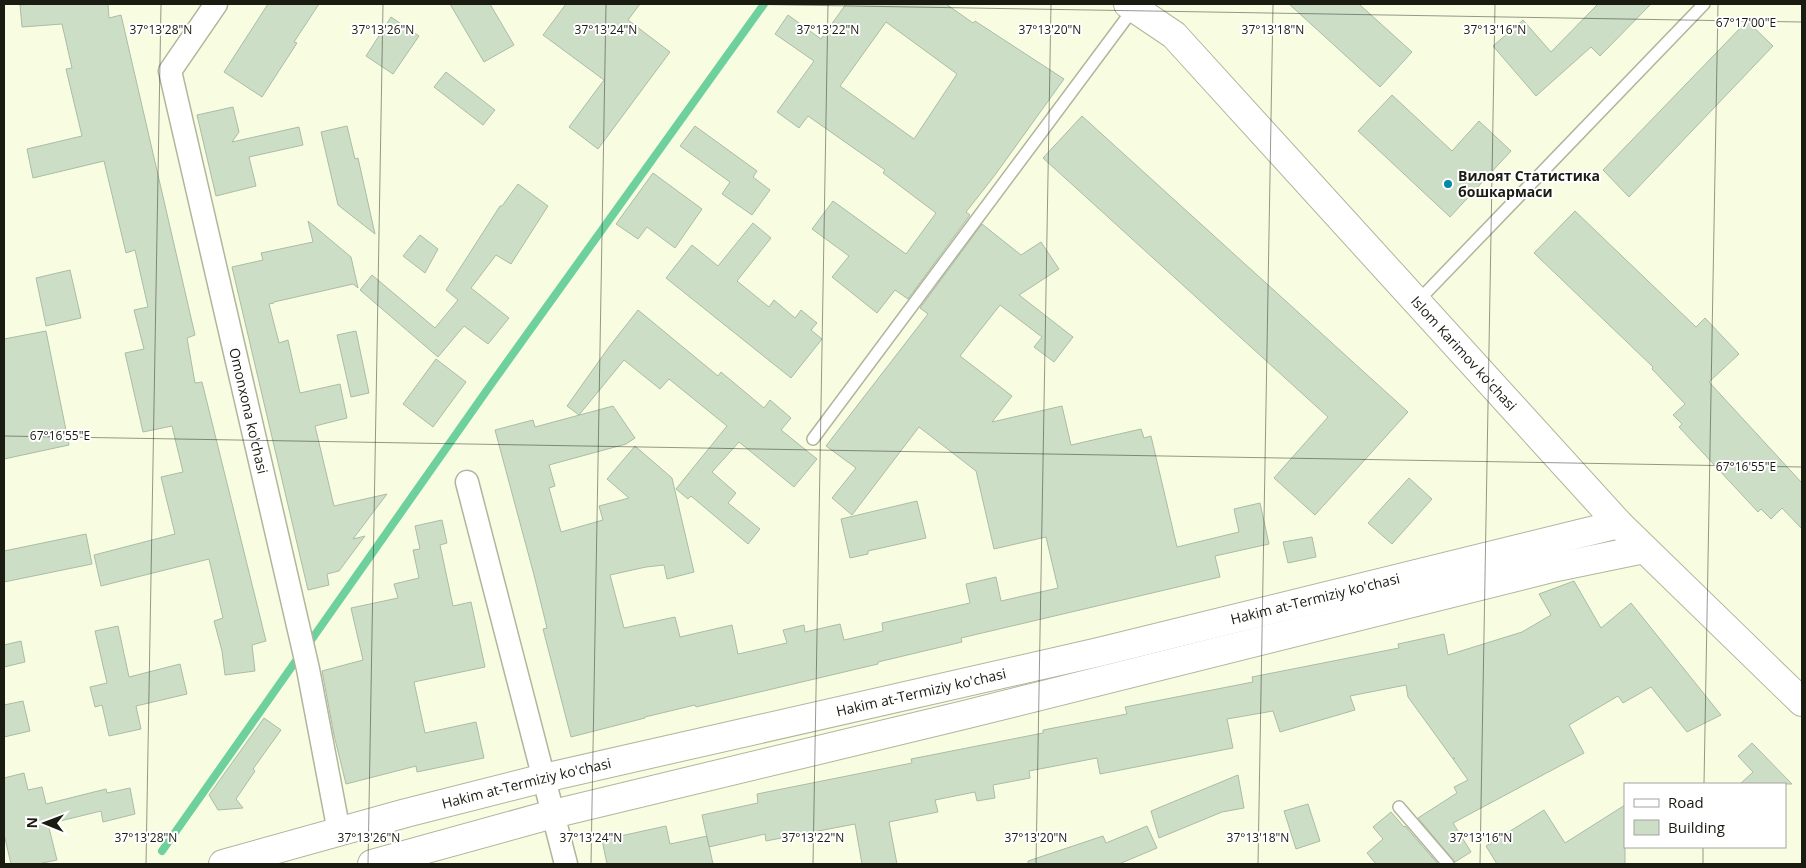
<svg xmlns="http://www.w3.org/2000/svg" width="1806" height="868" viewBox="0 0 1806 868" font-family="'Open Sans',sans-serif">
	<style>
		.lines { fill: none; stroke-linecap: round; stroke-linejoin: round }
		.stream { stroke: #6ed19d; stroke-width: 8 }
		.building { fill: #cddec7; stroke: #abbca6; fill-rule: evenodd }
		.lane-casing { stroke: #b0b59c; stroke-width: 14 }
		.street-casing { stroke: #b0b59c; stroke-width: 25 }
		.secondary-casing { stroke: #b0b59c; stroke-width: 30 }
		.lane { stroke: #fff; stroke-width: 11 }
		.street { stroke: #fff; stroke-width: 22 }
		.secondary { stroke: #fff; stroke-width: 28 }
		.ticks { fill: none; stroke: #1a1c12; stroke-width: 1; stroke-opacity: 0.45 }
		.poi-dot { fill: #038aaa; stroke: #fff; stroke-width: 2 }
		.labels { text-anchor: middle; stroke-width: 4; stroke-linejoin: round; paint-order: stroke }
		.poi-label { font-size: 14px; font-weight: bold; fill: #1a1c12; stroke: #fff; text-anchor: start }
		.street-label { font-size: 14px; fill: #1a1c12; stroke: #fff }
		.ticks-label { font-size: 12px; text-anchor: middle; fill: #1a1c12; stroke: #fff; stroke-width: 4; stroke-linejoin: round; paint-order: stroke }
	</style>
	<rect width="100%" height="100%" fill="#f8fde2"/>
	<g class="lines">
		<!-- stream -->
		<path class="stream" d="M307,646l185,-263 272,-379
			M162,851l138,-196"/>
	</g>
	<!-- building -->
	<path class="building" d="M37,4h71l1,14 12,-3 74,320 -8,3 8,45 7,-1 64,259 -14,4 3,26 -30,4 -3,-24 -8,-30 9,-3 -14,-59 -108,27 -7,-31 81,-21 -14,-57 22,-5 -11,-46 -29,6 -18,-79 19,-4 -10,-39 14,-3 -13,-57 -9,3 -22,-92 -71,17 -6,-29 55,-13 -16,-67 6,-1 -10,-44 -40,3 -2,-22z
		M268,4h51l-25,38 3,1 -35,54 -38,-25z
		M450,4h40l24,41 -30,17z
		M566,4h74l-12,16 42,32 -72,97 -29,-22 35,-47 -61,-45z
		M846,4h100l27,19 2,-2 89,58 -69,96 -29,37 4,3 -62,84 -13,-9 -18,23 -45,-36 17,-21 -37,-27 21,-28 73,53 30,-41 -53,-40 2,-3 -77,-54 -9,12 -22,-16 37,-51 -39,-27 13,-19 33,24zM886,22l71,52 -43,65 -74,-53z
		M1289,4h70l53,48 -32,35z
		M1598,4h53l-51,52 -9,-9 -55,49 -43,-50 30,-26 28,32z
		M391,17l28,19 -26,38 -27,-18z
		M1747,21l26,25 -144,151 -26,-27z
		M446,72l49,38 -12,15 -49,-38z
		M1392,95l60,56 27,-30 32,30 -61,66 -92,-86z
		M233,107l6,25 -7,10 67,-15 4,18 -54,12 7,29 -40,10 -19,-81z
		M1082,116l326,296 -93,103 -41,-37 54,-61 -285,-259z
		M347,126l8,33 3,-1 17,76 -37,-29 -17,-73z
		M695,126l62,45 -4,6 17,13 -18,25 -30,-21 8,-12 -50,-36z
		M653,173l49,36 -27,39 -28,-21 -9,12 -22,-15z
		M518,184l30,22 -37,58 -15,-9 -25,33 38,30 -21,26 -24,-18 -26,31 -78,-67 12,-15 63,53 23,-28 -12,-10 54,-84h2z
		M1575,211l121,116 9,-9 34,36 -30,28 93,101v46l-20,-21 -11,11 -10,-10 -3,3 -79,-85 3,-3 -9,-9 12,-11 -33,-35 1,-2 -119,-114z
		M308,221l43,36 7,31 -5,-4 -79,18v1l-5,1 10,39 9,-3 12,53 40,-9 7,34 -32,8 19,80 53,-12 -34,45 12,-3 -26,35 -12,3 2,11 -21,5 -76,-323 31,-7 -2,-7 52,-11z
		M753,223l18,15 -34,43 32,26 5,-7 21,18 6,-8 16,13 -6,7 11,9 -31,39 -125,-100 26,-33 26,21z
		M982,224l39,31 20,-13 18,27 -40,26 54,42 -19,25 -20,-15 8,-10 -42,-32 -40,51 52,40 -20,26 70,-16 9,39 70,-16 3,9 7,-2 26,111 62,-15 -5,-23 26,-6 9,41 -54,12 5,21 -259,61 1,4 -84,20v2l-182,43 -1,-2 -50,12v1l-74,19 -28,-108 4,-1 -13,-53 -39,-145 38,-10 2,7 78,-21 22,32 -9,6 -77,21 6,21 -6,2 12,44 42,-12 -4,-14 30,-8 -22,-19 28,-33 37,32 22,94 -27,7 -3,-14 -18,2 -36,8 14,53 51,-11 5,20 52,-12 6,29 49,-11 -4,-13 21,-5 1,7 35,-8 4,16 39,-9 -1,-8 88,-20 -4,-19 30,-7 5,24 57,-13 -12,-51 -52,12 -18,-78 -57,-44 -67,88 -20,-17 24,-30 -30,-22 102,-132 -8,-6z
		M420,235l18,14 -13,24 -22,-17z
		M70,270l11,48 -35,8 -10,-48z
		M638,310l80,66 3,-4 43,36 6,-8 21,18 -10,12 36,29 -23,28 -55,-45 -27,30 24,21 -8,10 32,26 -12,15 -57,-48 -3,3 -12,-10 51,-63 -58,-47 -9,10 -36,-29 -45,55 -12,-9 42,-59z
		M46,331l23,114 -65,14v-120z
		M356,331l13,62 -18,4 -14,-62z
		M436,359l30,23 -33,45 -30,-23z
		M1409,478l23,21 -40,45 -24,-21z
		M917,501l9,37 -58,13v3l-18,4 -9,-39z
		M442,520l5,23 -7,2 13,61 18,-4 14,65 -71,15 11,51 51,-11 8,36 -67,14 -1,-6 -70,18 -12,-49 -12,-64 41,-11 -12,-52 47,-10 -4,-14 25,-6 -6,-28 7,-1 -5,-23z
		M86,534l6,30 -88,18v-31z
		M1312,537l4,20 -28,6 -5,-21z
		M1574,581l27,47 30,-25 90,112 -34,17 -36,-45 -28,16 -5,-7 -49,29 15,28 -131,70 18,29 -16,10 -37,-44 39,-25 -3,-6 14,-7 -15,-21 2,-1 -2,1 -45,-62 -2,-12 -56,11 5,14 -75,22 -7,-21 -46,8 6,29 -133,26 -3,-16 -68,13 1,7 -37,7 2,13 -18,3 -2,-9 -40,8 3,12 -49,10 8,42h-35l-7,-40 -89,17 -1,-7 -56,13 -7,-32 56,-12 -1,-9 155,-31 -1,-4 132,-26v-3l84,-16 -2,-7 128,-25 -1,-5 147,-29 -1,-4 46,-10 4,21 74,-23 29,-17 -12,-21z
		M118,626l11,51 51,-13 7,30 -51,12 5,23 -32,7 -7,-31 -7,2 -5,-20 17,-4 -12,-52z
		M21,641l4,21 -21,5v-22z
		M23,701l7,30 -26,6v-32z
		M264,718l17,12 -28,39 2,2 -19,28 7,9 -25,2 -9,-15z
		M1752,743l40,41h-52l13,-12 -15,-16z
		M24,773l4,17 14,-3 4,17 60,-15 1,4 23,-5 5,26 -32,8 -2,-11 -53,13 9,36 -19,4h-27l-7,-30v-56z
		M1238,775l6,33 -22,4 -63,26 -8,-27z
		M1308,804l12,37 -24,8 -12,-38z
		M1625,805v59h-128l-11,-18 58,-36 21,33z
		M1391,812l13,15 1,-1 33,38h-62l-9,-11 16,-14 -10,-12z
		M666,826l4,18 37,-8 6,28h-106l-5,-24z
		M1147,826l10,22 -38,16h-91v-3l75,-25 3,7z"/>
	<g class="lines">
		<defs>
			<path id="lane" d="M1417,302l287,-298
				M813,439l321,-431
				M1399,807l49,57"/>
			<g id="street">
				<path id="s1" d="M216,4l-46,67 138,598 31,163"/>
				<path d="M467,482l99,382"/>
			</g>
			<g id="secondary">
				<path id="s2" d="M1128,4l46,31 445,489 183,178"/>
				<path id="s3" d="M223,864l183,-51 138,-35 555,-126 520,-128"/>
				<path d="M372,864l181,-50 411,-99 588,-147 92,-19"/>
			</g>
		</defs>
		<!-- lane casing -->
		<use href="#lane" class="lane-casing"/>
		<!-- street casing -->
		<use href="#street" class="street-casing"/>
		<!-- secondary casing -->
		<use href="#secondary" class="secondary-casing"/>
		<!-- lane -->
		<use href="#lane" class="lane"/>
		<!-- street -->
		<use href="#street" class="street"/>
		<!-- secondary -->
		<use href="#secondary" class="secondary"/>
	</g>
	<!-- ticks -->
	<path class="ticks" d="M733,4l1069,18M4,436l1798,31M1704,784l14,-780M146,864l15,-860M368,864l15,-860M591,864l15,-860M813,864l15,-860M1036,864l15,-860M1258,864l15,-860M1480,864l15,-860M1703,864v-17"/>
	<!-- markers -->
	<circle class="poi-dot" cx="1448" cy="184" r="5"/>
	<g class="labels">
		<!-- poi labels -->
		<g class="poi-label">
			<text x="1458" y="181">Вилоят Статистика<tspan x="1458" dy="16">бошкармаси</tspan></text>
		</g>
		<!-- street labels -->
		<g class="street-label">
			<text dy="5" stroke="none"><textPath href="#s2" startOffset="486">Islom Karimov ko'chasi</textPath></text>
			<text dy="5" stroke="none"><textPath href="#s1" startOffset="430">Omonxona ko'chasi</textPath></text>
			<text dy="5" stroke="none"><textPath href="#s3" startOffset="1124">Hakim at-Termiziy ko'chasi</textPath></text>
			<text dy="5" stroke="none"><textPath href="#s3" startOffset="719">Hakim at-Termiziy ko'chasi</textPath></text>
			<text dy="5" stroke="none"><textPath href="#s3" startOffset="314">Hakim at-Termiziy ko'chasi</textPath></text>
		</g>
	</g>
	<g class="ticks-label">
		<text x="1746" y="27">67°17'00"E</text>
		<text x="161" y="34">37°13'28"N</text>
		<text x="383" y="34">37°13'26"N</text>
		<text x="606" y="34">37°13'24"N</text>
		<text x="828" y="34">37°13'22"N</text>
		<text x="1050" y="34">37°13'20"N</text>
		<text x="1273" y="34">37°13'18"N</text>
		<text x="1495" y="34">37°13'16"N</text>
		<text x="60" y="440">67°16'55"E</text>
		<text x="1746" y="471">67°16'55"E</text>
		<text x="146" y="842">37°13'28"N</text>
		<text x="369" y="842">37°13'26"N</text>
		<text x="591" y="842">37°13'24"N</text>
		<text x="813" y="842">37°13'22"N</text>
		<text x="1036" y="842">37°13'20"N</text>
		<text x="1258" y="842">37°13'18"N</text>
		<text x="1481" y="842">37°13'16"N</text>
	</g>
	<!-- border -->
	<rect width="1806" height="868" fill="none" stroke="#1a1c12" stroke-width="10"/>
	<!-- legend -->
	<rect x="1624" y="783" width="162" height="65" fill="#ffffff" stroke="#a3a4a0"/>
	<rect x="1634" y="799" width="25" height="8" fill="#ffffff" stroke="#a3a4a0"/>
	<text x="1668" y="808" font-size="15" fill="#1a1c12">Road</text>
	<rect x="1634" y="820" width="25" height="15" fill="#cddec7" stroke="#a3a4a0"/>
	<text x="1668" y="833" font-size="15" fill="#1a1c12">Building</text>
	<!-- north arrow -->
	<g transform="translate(45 823) rotate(271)" stroke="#ffffff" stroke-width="4" paint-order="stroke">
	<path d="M0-4L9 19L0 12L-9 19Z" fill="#1a1c12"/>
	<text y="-8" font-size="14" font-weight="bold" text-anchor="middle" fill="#1a1c12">N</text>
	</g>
</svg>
